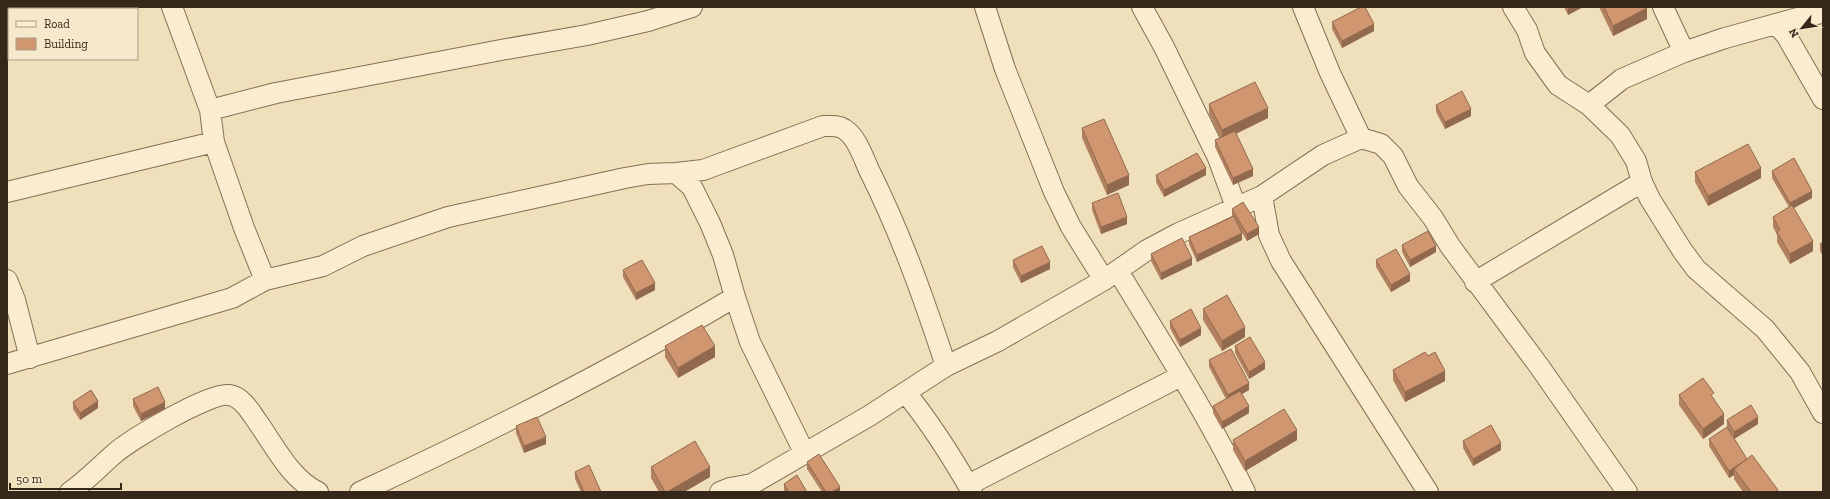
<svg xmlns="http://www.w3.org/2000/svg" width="1830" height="499" viewBox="0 0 1830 499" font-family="'Zilla Slab',serif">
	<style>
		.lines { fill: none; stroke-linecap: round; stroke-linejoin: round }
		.minor-casing { stroke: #866f55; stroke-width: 22 }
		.minor { stroke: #faecce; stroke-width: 20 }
		.wall { fill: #b28160 }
		.shaded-wall { fill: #91694e }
		.building { fill: #cf9670; stroke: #91694e }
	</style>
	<rect width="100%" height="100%" fill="#efdfbb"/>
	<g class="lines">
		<defs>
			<path id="minor" d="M172,7l38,103 4,32 30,86 21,52
				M985,7l20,62 49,123 17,35 33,53
				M1142,7l22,40 54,111 18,49
				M1303,7l27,66 31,65
				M1513,7l14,23 8,23 23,32 31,20 31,30 16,26 6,21 8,17 32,51 14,19 69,60 35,43 23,41
				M1663,7l21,45
				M1776,24l10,11 37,64
				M1589,105l33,-26 62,-27 41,-14 80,-22 18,-3
				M210,110l66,-17 225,-43 86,-15 61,-14 44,-14
				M676,173l16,14 18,36 13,32 12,42 15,45 54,110
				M7,192l207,-50
				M1262,196l7,39 12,26 147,231
				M1118,271c44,73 90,144 127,221
				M7,280l8,20 15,58
				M1475,282l167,-100
				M7,364l225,-66 33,-18 58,-14 40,-20 85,-29 177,-39 23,-4 28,-1 27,-3 120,-44c7,0 15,-1 21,3 13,8 19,28 25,41 32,64 55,129 77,196
				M906,393c25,31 46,64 66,99
				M968,485l213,-109
				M70,492c16,-11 29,-25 44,-38 16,-14 95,-62 115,-59 14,2 22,18 30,29 16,23 32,55 59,68
				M360,492c128,-59 254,-123 375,-195
				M720,492l10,-4 22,-4 117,-68 77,-50 52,-25 106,-61 43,-30 30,-16 85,-38 61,-41 38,-17 20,6 12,12 15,30 25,32 17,28 89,120 88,126"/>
		</defs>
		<!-- minor casing -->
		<use href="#minor" class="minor-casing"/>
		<!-- minor -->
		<use href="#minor" class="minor"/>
	</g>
	<!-- wall -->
	<path class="wall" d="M1564,7h19l-15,8z
		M1599,7h48v12l-34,17z
		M1332,22l42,9 -32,17 -10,-19z
		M1209,104l59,14 -32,16 17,42 -20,9 -18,-38v-7l5,-2 -11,-24z
		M1436,105l35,11 -26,13 -9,-17z
		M1082,128l47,57 -22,10 -25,-57z
		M1772,171l40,27 -18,10 19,43 -23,13 -13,-22v-7l-4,-8v-10l16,-10 -17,-29z
		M1695,172l66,6 -53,28 -13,-24z
		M1156,175h50l-42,22 -8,-15z
		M1092,203l35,21 -26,10 -9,-24z
		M1232,209l27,25 -12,7 -8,-13 3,12 -45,22 -8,-18v-7l43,-21z
		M1823,242v14l-3,-5v-7z
		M1402,245l34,7 -26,15 -8,-15z
		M1151,254l41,11 -31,15 -10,-19z
		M1013,260l37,9 -29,14 -8,-16z
		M1376,260l34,21 -19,11 -15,-25z
		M623,270l32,20 -19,10 -13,-23z
		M1203,309l42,28 -23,14 -19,-31z
		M1170,321l31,14 -21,12 -10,-19z
		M665,346l50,11 -37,21 -13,-21z
		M1235,346l30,23 -16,10 -14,-26z
		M1209,360l40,30 -7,4 7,19 -27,16 -9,-16v-7l13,-7 -17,-32z
		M1393,370l52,11 -40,21 -12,-22z
		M1679,395l35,3 10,26 -21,15 -24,-34z
		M133,399l32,10 -24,12 -8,-15z
		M73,402l25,6 -18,12 -7,-11z
		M1727,420l31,4 -24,15 -7,-12z
		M516,426l30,18 -22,9 -8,-20z
		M1709,439l38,20 31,33h-35l-9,-13v-4l-5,3 -20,-32z
		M1233,440h64l-52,31 -12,-21z
		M1463,441l38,9 -28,16 -10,-18z
		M807,462l33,30h-18l-15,-23z
		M651,467l59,10 -26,15h-25l-8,-14z
		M575,472l26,20h-20l-6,-13z
		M784,484l23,8h-22l-1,-1z"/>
	<!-- shaded-wall -->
	<path class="shaded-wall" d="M1569,7h14l-15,8v-7z
		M1647,8v11l-34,17v-10z
		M1374,24v7l-32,17v-7z
		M1268,108v10l-46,22v-10z
		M1471,109v7l-26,13v-7z
		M1206,168v7l-42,22v-7z
		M1761,168v10l-53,28v-10z
		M1253,169v7l-20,9v-7z
		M1129,175v10l-22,10v-10z
		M1812,191v7l-22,12v-7z
		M1127,217v7l-26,10v-7z
		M1259,227v7l-12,7v-7z
		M1242,233v7l-45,22v-7z
		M1813,241v10l-23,13v-10z
		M1436,246v6l-26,15v-7z
		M1192,258v7l-31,15v-7z
		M1050,262v7l-29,14v-7z
		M1410,274v7l-19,11v-7z
		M655,283v7l-19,10v-7z
		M1245,327v10l-23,14v-10z
		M1201,328v7l-21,12v-7z
		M715,346v11l-37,21v-10z
		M1265,362v7l-16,10v-7z
		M1445,371v10l-40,21v-10z
		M1249,383v7l-21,12v-7z
		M98,401v7l-18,12v-7z
		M165,402v7l-24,12v-7z
		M1249,406v7l-27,16v-7z
		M1724,414v10l-21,15v-10z
		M1758,417v7l-24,15v-7z
		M1297,430v10l-52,31v-10z
		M546,437v7l-22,9v-7z
		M1501,443v7l-28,16v-7z
		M1747,460l-13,9v6l-5,3v-7z
		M710,467v10l-26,15h-17z
		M840,487v5h-8z"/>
	<!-- building -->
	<path class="building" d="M1361,7h4l9,17 -32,17 -10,-19z
		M1604,7h43v1l-34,18z
		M1255,82l13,26 -46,22 -13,-26z
		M1462,91l9,18 -26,13 -9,-17z
		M1104,119l25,56 -22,10 -25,-57z
		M1235,131l18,38 -20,9 -18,-38z
		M1748,144l13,24 -53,28 -13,-24z
		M1197,153l9,15 -42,22 -8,-15z
		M1794,158l18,33 -22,12 -18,-32z
		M1118,193l9,24 -26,10 -9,-24z
		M1243,202l16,25 -12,7 -15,-25z
		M1792,205l21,36 -23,13 -13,-22 3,-2 -7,-13z
		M1234,216l8,17 -45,22 -8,-18z
		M1428,231l8,15 -26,14 -8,-15z
		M1182,238l10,20 -31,15 -10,-19z
		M1823,242v7l-3,-5z
		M1042,246l8,16 -29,14 -8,-16z
		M1396,249l14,25 -19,11 -15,-25z
		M642,260l13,23 -19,10 -13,-23z
		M1227,295l18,32 -23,14 -19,-32z
		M1191,309l10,19 -21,12 -10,-19z
		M702,325l13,21 -37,22 -13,-22z
		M1250,337l15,25 -16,10 -14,-26z
		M1231,349l18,34 -21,12 -19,-35z
		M1425,352l3,4 7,-4 10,19 -40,21 -12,-22z
		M1703,378l11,15 -3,2 13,19 -21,15 -24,-34z
		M158,387l7,15 -24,12 -8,-15z
		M91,390l7,11 -18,12 -7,-11z
		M1240,391l9,15 -27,16 -9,-16z
		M1751,405l7,12 -24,15 -7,-12z
		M1284,409l13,21 -52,31 -12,-21z
		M537,417l9,20 -22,9 -8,-20z
		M1491,425l10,18 -28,16 -10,-18z
		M1727,427l20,32 -18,12 -20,-32z
		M695,441l15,26 -43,25h-2l-14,-25z
		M819,454l21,33 -8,5h-6l-19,-30z
		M1752,455l26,35 -3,2h-24l-17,-23z
		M589,465l12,27h-17l-9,-20z
		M797,475l10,17h-18l-5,-8z"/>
	<!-- border -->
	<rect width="1830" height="499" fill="none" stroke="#35271a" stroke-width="16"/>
	<!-- legend -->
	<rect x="8" y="8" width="130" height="52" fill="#f6e9cb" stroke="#a99b84"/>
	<rect x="16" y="21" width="20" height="6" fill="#faecce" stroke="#a99b84"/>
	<text x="44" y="28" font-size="12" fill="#35271a">Road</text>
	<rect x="16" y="38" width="20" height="12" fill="#cf9670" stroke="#a99b84"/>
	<text x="44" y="48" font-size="12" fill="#35271a">Building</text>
	<!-- north arrow -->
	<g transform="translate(1802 28) rotate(240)" stroke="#f6e9cb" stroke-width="3" paint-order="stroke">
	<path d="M0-3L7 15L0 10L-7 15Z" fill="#35271a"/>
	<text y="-6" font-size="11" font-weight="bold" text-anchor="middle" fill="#35271a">N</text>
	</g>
	<!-- scale -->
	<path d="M10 483v6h111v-6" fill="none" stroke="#35271a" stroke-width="2"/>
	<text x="16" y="483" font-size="12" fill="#35271a" stroke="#f6e9cb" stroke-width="3" paint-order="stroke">50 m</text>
</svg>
